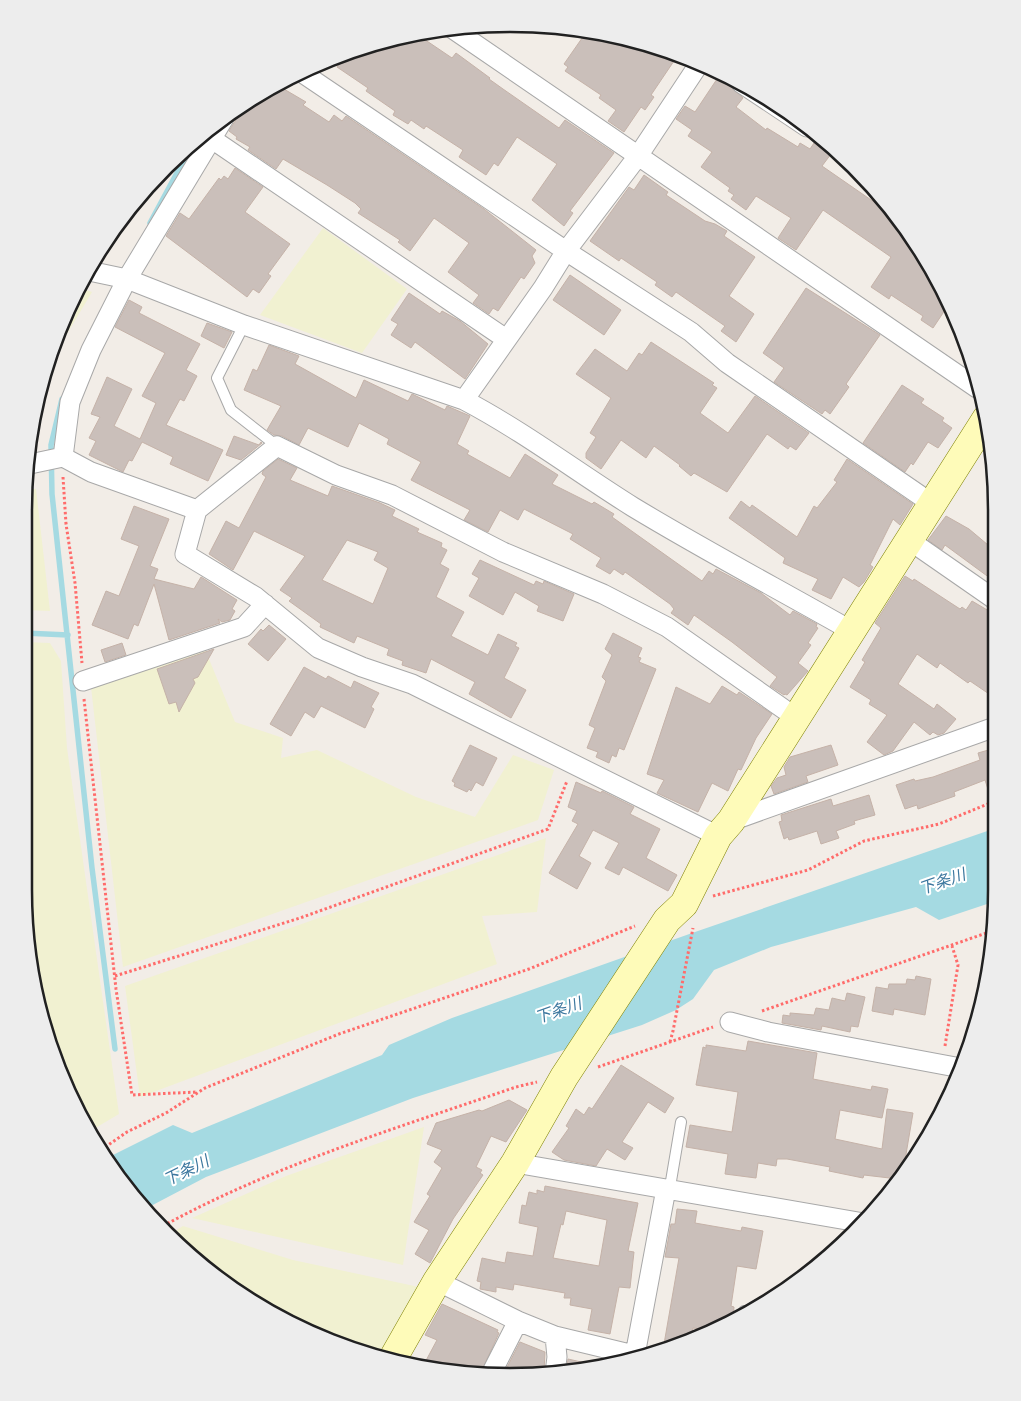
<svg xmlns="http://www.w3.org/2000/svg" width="1021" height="1401" viewBox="0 0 1021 1401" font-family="'DejaVu Sans','Noto Sans JP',sans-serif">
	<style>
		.farmland { fill: #f1f1d1 }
		.water { fill: #a5dae2 }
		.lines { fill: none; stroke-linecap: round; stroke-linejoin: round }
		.stream { stroke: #a5dae2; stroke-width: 5.5 }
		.building { fill: #cabfba; stroke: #c5b2a8; fill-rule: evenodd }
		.lane-casing { stroke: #a8a8a8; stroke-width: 12 }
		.street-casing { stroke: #a8a8a8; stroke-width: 21 }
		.secondary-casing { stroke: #7e8000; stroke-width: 29 }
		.path { stroke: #ff6c6b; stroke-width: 3; stroke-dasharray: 2.5 2.5; stroke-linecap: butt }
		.lane { stroke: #fff; stroke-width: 10 }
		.street { stroke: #fff; stroke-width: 19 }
		.secondary { stroke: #fefbb9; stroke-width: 28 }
		.labels { text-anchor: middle; stroke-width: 4; stroke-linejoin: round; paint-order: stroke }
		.water-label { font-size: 16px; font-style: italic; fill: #3d789f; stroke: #fff }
		.rim { fill: none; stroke: #212121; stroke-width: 2.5 }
	</style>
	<rect width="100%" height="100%" fill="#f2ede7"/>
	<!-- farmland -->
	<path class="farmland" d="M323,228l84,61 -45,64 -102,-38z
		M80,288l12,4 -34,57 -18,66 -3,27 -4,-1 7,-56 21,-61z
		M36,489l14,122 -26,-1v-100l2,-20z
		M24,642l26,1 11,18 6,87 52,366 -27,16 -52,-113 -16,-127z
		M204,647l31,75 48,16 -2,20 36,-8 99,47 59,20 38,-62 41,15 -16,50 -415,147 -32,-280z
		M546,838l-9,74 -55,4 15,48 -357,133 -15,-111z
		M424,1127l-21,138 -211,-47 94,-42z
		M183,1226l110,34 126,27 -41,68 -83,-28 -105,-70 -20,-23z"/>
	<!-- water -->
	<path class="water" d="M996,828v73l-57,19 -23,-13 -145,40 -57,23 -21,29 -17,11 -34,15 -229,73 -207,79 -59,31 -42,-49 68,-34 19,8 190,-78 7,-10 63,-27 243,-86z"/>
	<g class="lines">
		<!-- stream -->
		<path class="stream" d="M150,223l42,-78
			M62,399l-11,46 1,49 40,374 23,181
			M24,633l44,2"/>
	</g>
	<!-- building -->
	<path class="building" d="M587,31l80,19 11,5 -27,40 3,2 -9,13 -4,-3 -17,25 -16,-11 8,-11 -17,-12 2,-3 -36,-24 3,-4 -4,-3z
		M418,35l34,23 4,-5 34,25 -1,1 14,10 56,39 6,-8 49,33 -44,58 3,2 -9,13 -32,-26 25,-36 -40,-27 -19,29 -4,-3 -8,12 -27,-18 4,-7 -37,-24 -2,3 -13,-9 -3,4 -15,-9 2,-4 -29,-20 2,-3 -31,-21 8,-12 39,-15z
		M719,76l24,22 -7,9 30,23 1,-2 31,19 2,-4 10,6 4,-6 17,11 -9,12 78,54 49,84 -16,24 -12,-8 2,-4 -32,-21 -2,4 -18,-12 20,-30 -68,-47 -27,40 -18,-12 13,-20 -35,-22 -10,14 -15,-11 3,-4 -6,-4 2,-3 -29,-21 11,-15 -24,-16 4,-6 -16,-11 9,-13 10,6z
		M277,85l29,17 -3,3 26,17 5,-7 8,6 4,-5 138,93 52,41 -4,6 3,7 -11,16 -3,-2 -23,34 -5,-3 -4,6 -16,-11 6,-8 -31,-23 21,-29 -35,-25 -24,33 -12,-9 2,-2 -42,-27 3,-4 -6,-6 -28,-18 -44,-26 -7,10 -28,-19 2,-3 -14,-8 1,-2 -8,-6 16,-26z
		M235,168l28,19 -18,25 45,32 -22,30 3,2 -12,17 -6,-4 -6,8 -81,-61 14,-23 9,6 30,-41 2,2 3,-4 4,3z
		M644,175l24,17 -2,3 39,26 10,3 12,7 -3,5 31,21 -26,39 25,18 -18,28 -15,-11 4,-5 -49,-34 -4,5 -17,-12 2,-3 -36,-24 -2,3 -29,-20 39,-54 5,3z
		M570,275l51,35 -17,25 -51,-35z
		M806,288l74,47 -34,49 3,3 -19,27 -5,-4 -3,4 -48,-32 10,-14 -21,-15z
		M409,293l31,21 2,-3 18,10 28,23 -23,35 -50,-37 -4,6 -20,-13 7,-11 -7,-4z
		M129,300l13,7 -3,6 61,31 -14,26 11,6 -13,25 -4,-2 -14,26 57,25 -15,31 -38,-17 3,-7 -31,-15 -10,19 -3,-1 -6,12 -34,-17 7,-14 -7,-3 11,-21 -9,-3 16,-37 25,12 -18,37 26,13 16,-36 -14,-7 23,-43 -50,-26z
		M207,323l25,9 -8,16 -23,-12z
		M651,342l63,41 -2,2 5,3 -17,25 28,20 27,-37 54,37 -13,17 -6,-4 -2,3 -21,-15 -40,58 -33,-19 -3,3 -12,-10 1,-1 -26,-19 -8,12 -25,-18 -20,29 -15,-11v-5l10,-16 -6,-4 21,-35 -35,-24 19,-25 32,22 12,-18 3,2z
		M269,345l30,11 -4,8 61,34 8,-18 44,21 4,-7 33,16 2,-4 23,10 -13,28 12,7 -2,3 43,24 15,-24 33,21 -6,9 40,20 2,-2 20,12 -2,3 90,64 7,-10 4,3 3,-5 45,24 29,22 3,-4 24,13 -1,3 2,1 -10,15 3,2 -13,18 10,8 -21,24 -2,-1 -1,1 -14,-9 7,-9 -45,-35 -38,-27 -6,10 -17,-12 3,-4 -4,-5 -45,-32 -2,3 -9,-6 -4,5 -14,-8 5,-8 -31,-19 3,-5 -49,-25 -6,11 -18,-10 -12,22 -24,-12 6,-10 -59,-30 10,-18 -34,-18 2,-5 -30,-16 -11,24 -40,-19 -9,17 -17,-9 -8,-1 -7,-5 14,-24 -37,-16 9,-21 4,2z
		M902,385l22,14 -3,4 23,15 -2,3 10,7 -14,20 -10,-6 -15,23 -2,-2 -6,9 -42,-29z
		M234,436l25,9 2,-3 1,1 -21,17 -15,-5z
		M278,459l19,9 -7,12 38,16 4,-10 48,17 15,7 -3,6 27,13 -2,3 25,11 -1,4 6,3 -7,14 9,5 -13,28 28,15 -13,24 37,19 10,-21 19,9 -2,3 4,2 -15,30 22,12 -15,28 -42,-24 6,-12 -44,-23 -5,14 -24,-8 1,-4 -16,-6 2,-6 -32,-13 -3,7 -34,-16 1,-3 -32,-23 3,-3 -12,-8 25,-34 -51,-25 -21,39 -24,-16 17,-33 13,7 27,-51 -4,-3 1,-3zM347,540l31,12 -4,8 14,8 -15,36 -51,-24z
		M847,459l66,45 -13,21 -7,-6 -23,46 3,2 -9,15 -5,5 -16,-10 -12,22 -19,-9 6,-11 -35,-16 2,-5 -56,-40 12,-17 9,7 2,-3 45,32 17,-31 3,2 20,-26 -3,-2z
		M134,506l35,13 -19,47 8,3 -4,10 40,10 7,-12 36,23 -5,9 3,2 -5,9 -8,2 -4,-3 2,4 -51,17 -15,-56 -16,42 -4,-2 -6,15 -36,-14 14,-34 13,5 20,-50 -18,-7z
		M946,516l23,13 25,21v31l-49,-36 -3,5 -14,-10z
		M480,560l54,25 2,-4 7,3 1,-3 30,13 -11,27 -26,-10 2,-5 -24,-14 -12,23 -34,-19 10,-18 -7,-4z
		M905,576l8,5 1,-2 46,30 2,-2 4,3 6,-9 22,13 1,84 -25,-17 -2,2 -28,-20 -3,5 -20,-14 -19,30 36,25 3,-5 19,15 -12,14 -6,2 -5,-3 -3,3 -16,-13 -21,29 -9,4 -17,-13 20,-27 -18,-11 2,-4 -21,-13 15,-25 -3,-2 19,-32 -6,-5z
		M269,625l17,14 -18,22 -20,-17 13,-15 2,2z
		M613,633l29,15 -4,9 3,1 -2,4 17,7 -32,81 -5,-2 -3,9 -4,-2 -3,8 -13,-6 2,-5 -11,-4 8,-20 -6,-3 17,-44 -4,-4 10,-22 -7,-6z
		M122,643l4,12 -21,7 -4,-12z
		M214,649l-16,28 -5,2 2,4 -16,29 -3,-10 -7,2 -12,-35z
		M304,667l22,12 2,-3 23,12 3,-7 25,12 -8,14 3,2 -9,19 -44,-22 -7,12 -9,-6 -14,24 -21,-12z
		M722,686l15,9 2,-3 33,22 -16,24 -15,32 -3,-1 -10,22 -16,-8 -14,29 -41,-19 7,-13 -17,-6 29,-87 34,17z
		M470,745l27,13 -14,28 -7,-4 -5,9 -2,-2 -2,3 -13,-6 1,-3 -3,-2z
		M831,745l7,20 -32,11 2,6 -34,12 -3,-8 6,-8 9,-3 -2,-8 6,-10z
		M992,749l1,2 2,-1v49h-4l-6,-19 -31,12 1,4 -37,13 -1,-4 -12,4 -9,-24 18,-6 1,2 18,-4 47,-17 -2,-7z
		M576,782l25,11 1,-2 32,16 -4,7 30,15 -14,29 31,17 -9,16 -45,-24 -4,8 -14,-7 14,-25 -26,-13 -14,26 12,7 -14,26 -28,-16 29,-49 -6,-3 5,-10 -9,-4z
		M869,795l6,20 -21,6 1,3 -19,7 3,7 -18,6 -4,-13 -28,9 -1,-3 -4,2 -5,-17 3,-1 -1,-6 50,-16 2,7z
		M916,976l15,3 -6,36 -31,-6 -1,6 -21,-4 4,-24 12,2 1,-5h17l1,-5 8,1z
		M847,993l18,4 -7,30 -7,-1 -1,6 -28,-6 -1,4 -39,-7 1,-8 7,1v-3l24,2 2,-7 13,2 3,-12 13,3z
		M748,1041l69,12 -4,26 58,11 1,-4 16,3 -6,29 -42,-8 -5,29 47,10 5,-40 26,4 -10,59 -5,7 -34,-4 -1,3 -34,-7 1,-4 -43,-8h-10l-1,7 -18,-3 -2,15 -31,-4 3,-20 -42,-7 4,-22 42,7 6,-40 -42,-7 7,-38 3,1v-3l40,6z
		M621,1065l53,33 -9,15 -17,-11 -26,40 11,6 -8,12 -18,-11 -11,17 -32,-6 -12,-8 17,-24 -3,-2 10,-17 8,6 5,-8 3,2z
		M509,1100l18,10 -21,32 -15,-6 -15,31 6,3 -2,3 3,2 -30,44 -23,44 -15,-9 14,-24 -15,-8 16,-26 -3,-2 15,-26 -8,-6 8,-12 -15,-6 9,-21 43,-13 3,1z
		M545,1186l93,17 -10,48 6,1 -4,36 -11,-1 -9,47 -22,-4 4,-21 -22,-4 1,-7h-7l1,-5 -51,-9 -1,6 -17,-3v5l-16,-3 1,-7 -4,-1 5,-23 23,5 2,-11 26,4 5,-29 -19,-4 3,-18 4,1 3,-14 8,2v-4l7,2zM566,1211l41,9 -8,46 -46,-8 8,-34 2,1z
		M677,1209l20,2 -2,12 46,8 1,-4 21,4 -7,38 -19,-3 -6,40 3,1 -1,12 -19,12 -21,-3 -2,14 -15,4 -12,-2 15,-86 -14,-1 6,-33h4z
		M442,1304l56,26 -1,2 2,1 -17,37 -60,-2 15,-28 -12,-5z
		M520,1342l25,10 -1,20 -39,-1z
		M568,1359l31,7 -33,7z"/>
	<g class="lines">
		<defs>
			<path id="lane" d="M244,325l-27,53 14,32 46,36
				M666,1189l5,-8 10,-59
				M743,1313l1,-2"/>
			<path id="street" d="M453,29l524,359
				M301,72l265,179 125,81 36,31 204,140
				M741,83l66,44
				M212,139l294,200
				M89,271l38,8 117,46 220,75c59,31 113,72 169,107 71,43 145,82 217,123
				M464,400l79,-112 23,-37 72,-95 61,-92
				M63,457l7,-55 21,-52 36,-71 97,-161
				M30,464l33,-7 28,15 106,38
				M909,540l85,59
				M83,681l161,-54 21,-23
				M731,821l264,-94
				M718,836l-306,-152 -50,-17 -44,-19 -62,-51 -71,-43 12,-44 80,-64 59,29 56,20 111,57 100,42 64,33 128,90
				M730,1022l38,10 193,36
				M515,1163l349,60
				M437,1281l81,40 37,15 83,20
				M555,1336l2,21 -2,16
				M635,1355l31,-166
				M493,1370l25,-49"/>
			<path id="secondary" d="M392,1360l45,-79 78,-118 49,-86 103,-157 17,-16 34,-68 13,-15 255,-402"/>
		</defs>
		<!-- lane casing -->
		<use href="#lane" class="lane-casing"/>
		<!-- street casing -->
		<use href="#street" class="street-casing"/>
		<!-- secondary casing -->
		<use href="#secondary" class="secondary-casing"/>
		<!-- path -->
		<path class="path" d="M63,477l3,47 9,59 7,80
			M84,699l32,290 16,106 65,-3
			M713,896l95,-26 56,-29 75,-17 56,-23
			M115,976l185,-58 248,-89 19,-48
			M762,1011l233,-81
			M670,1042l3,-11 20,-103
			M945,1046l13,-81 -6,-19
			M598,1067l115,-40
			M101,1150l26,-18 39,-19 39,-25 134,-54 190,-65 106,-43
			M163,1226c111,-61 234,-98 353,-139l21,-5"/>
		<!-- lane -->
		<use href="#lane" class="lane"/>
		<!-- street -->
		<use href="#street" class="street"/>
		<!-- secondary -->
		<use href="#secondary" class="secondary"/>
	</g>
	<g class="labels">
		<!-- water labels -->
		<g class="water-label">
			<text transform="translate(942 881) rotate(-19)" y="6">下条川</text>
			<text transform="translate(558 1010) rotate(-19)" y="6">下条川</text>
			<text transform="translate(186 1170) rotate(-26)" y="6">下条川</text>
		</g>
	</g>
	<!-- crop -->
	<path d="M0 0H1021V1401H0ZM510 32H510A478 478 0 0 1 988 510V890A478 478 0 0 1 510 1368H510A478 478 0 0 1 32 890V510A478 478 0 0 1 510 32Z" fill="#ededed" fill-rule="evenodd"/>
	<path class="rim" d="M510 32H510A478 478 0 0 1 988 510V890A478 478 0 0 1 510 1368H510A478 478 0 0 1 32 890V510A478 478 0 0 1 510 32Z"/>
</svg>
